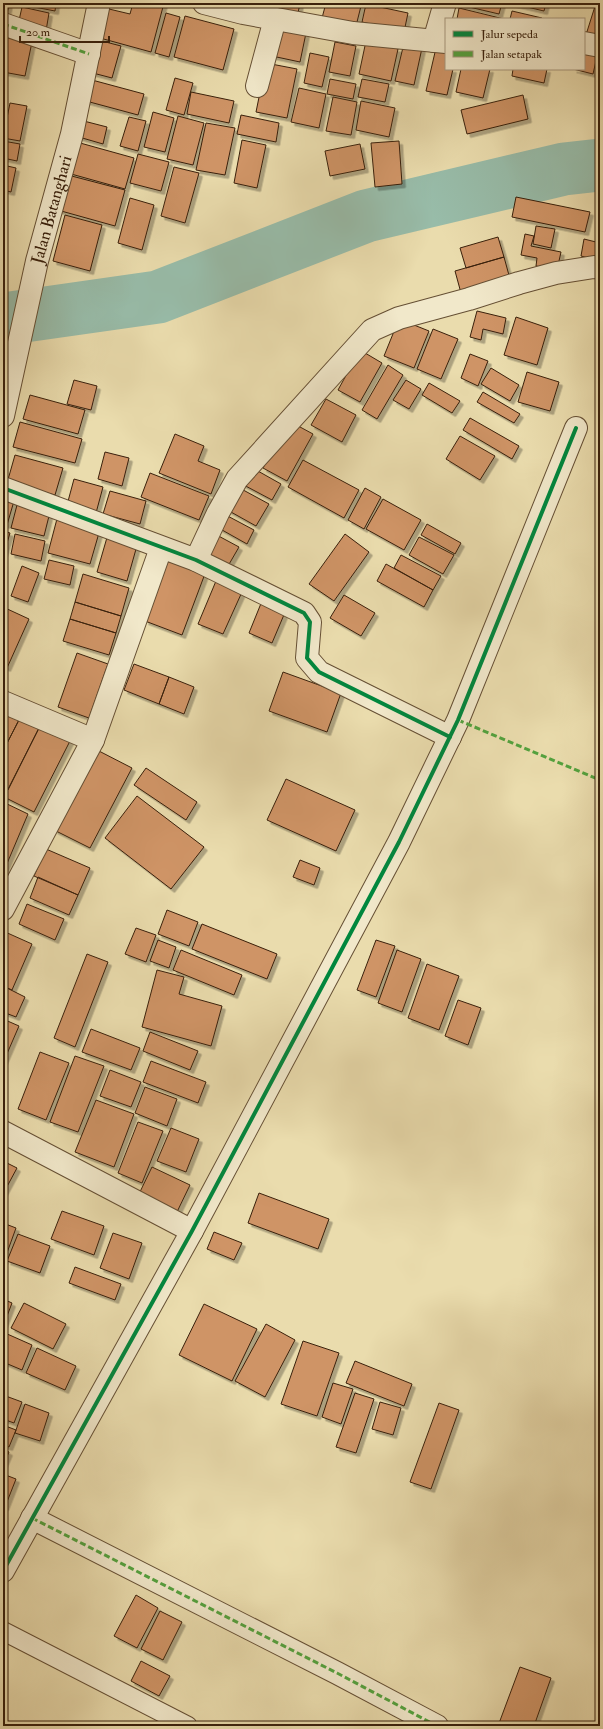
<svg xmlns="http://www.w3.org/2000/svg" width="603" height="1729" viewBox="0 0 603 1729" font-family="'IM FELL Double Pica',serif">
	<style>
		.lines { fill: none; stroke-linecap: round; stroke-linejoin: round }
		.river { stroke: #98bca9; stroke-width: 53 }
		.building { fill: #cf9466; stroke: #39200c; filter: url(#shadow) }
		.lane-casing { stroke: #654f34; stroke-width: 20 }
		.street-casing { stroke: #654f34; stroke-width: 24 }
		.lane { stroke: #f1e8ca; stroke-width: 18 }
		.street { stroke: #f1e8ca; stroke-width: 22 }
		.quiet { stroke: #53a23e; stroke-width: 3; stroke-dasharray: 6 3; stroke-linecap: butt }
		.cycleway-casing { stroke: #f1e8ca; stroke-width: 6 }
		.cycleway { stroke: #00873e; stroke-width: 4 }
		.labels { text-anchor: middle; stroke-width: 3; stroke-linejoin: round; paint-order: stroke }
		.street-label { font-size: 17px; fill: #39200c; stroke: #f1e8ca }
	</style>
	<defs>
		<filter id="shadow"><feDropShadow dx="3.5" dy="3.5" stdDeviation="0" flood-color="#0004"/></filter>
	</defs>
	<rect width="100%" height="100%" fill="#eadcad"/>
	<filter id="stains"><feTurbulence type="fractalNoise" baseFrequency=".005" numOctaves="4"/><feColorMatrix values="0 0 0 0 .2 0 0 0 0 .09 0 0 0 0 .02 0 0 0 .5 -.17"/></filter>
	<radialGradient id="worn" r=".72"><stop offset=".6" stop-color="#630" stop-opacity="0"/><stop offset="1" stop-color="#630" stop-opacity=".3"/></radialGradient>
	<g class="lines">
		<!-- river -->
		<path class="river" d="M3,319l155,-22 208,-81 198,-47 36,-4"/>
	</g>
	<!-- building -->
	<path class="building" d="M3,3h6l-3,17 -3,-1z
		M30,3h26l-1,8 -26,-5z
		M133,3h31l-13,49 -51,-14 9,-29 21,5z
		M263,3h37l-3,15 -35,-8z
		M326,3h21l14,3 -5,20 -34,-8z
		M452,3h50l-3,11z
		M510,3h36l-2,8z
		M596,3h4v40l-15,-5z
		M366,4l42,9 -4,19 -42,-10z
		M22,7l27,6 -3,18 -28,-6z
		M459,8l45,11h-47z
		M512,11l30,7v1h-32z
		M166,13l14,4 -11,40 -14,-4z
		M185,16l49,13 -11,41 -49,-13z
		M278,27l28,6 -6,29 -28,-6z
		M9,32l24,5 -8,39 -22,-4v-11z
		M98,40l23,6 -9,32 -23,-6z
		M366,41l32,8 -7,32 -32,-7z
		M335,42l21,4 -6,30 -21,-4z
		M404,43l18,5 -8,37 -19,-4z
		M436,48l10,3v18h7l-6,26 -21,-4z
		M598,52l-5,22 -20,-5h11v-16z
		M310,53l19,4 -7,30 -18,-4z
		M266,63l31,6 -10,49 -31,-6z
		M461,69h29l-7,29 -27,-6z
		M513,69h34l-3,14 -32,-7z
		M175,78l18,5 -9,32 -18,-5z
		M330,79l26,5 -3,15 -26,-5z
		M362,79l27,5 -4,18 -27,-5z
		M92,80l52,14 -6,21 -52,-14z
		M299,88l27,6 -7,34 -28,-6z
		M191,92l43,9 -5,22 -42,-9z
		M523,95l5,24 -61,15 -6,-24z
		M333,97l24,5 -6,33 -25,-4z
		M361,101l34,7 -6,29 -33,-7z
		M10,103l17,3 -7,35 -17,-3z
		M153,112l21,6 -9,34 -21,-5z
		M241,115l38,8 -3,19 -39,-8z
		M178,116l26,7 -11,42 -26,-6z
		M129,117l17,4 -8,30 -18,-5z
		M76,119l31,8 -4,17 -31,-9z
		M206,123l29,5 -10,47 -29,-5z
		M242,140l24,5 -9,43 -23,-5z
		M3,141l17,3 -3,17 -14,-3z
		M73,141l61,17 -9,31 -61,-17z
		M399,141l3,43 -27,3 -4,-44z
		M360,144l5,25 -35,7 -5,-25z
		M138,154l31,8 -8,29 -31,-8z
		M3,165l13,3 -5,24 -8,-2z
		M174,167l25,6 -14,50 -24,-7z
		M64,174l61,16 -10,36 -61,-17z
		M516,197l74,15 -5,20 -73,-15z
		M130,198l24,7 -12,45 -24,-7z
		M65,215l37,10 -12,46 -37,-10z
		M536,226l19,3 -4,19 -18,-4z
		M525,234l9,2 -3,10 30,6 -4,18 -21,-4 1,-8 -16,-3z
		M498,237l6,20 -38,11 -6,-20z
		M584,239l16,4v18l-19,-5z
		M504,257l6,22 -49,14 -6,-22z
		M477,311l29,7 -3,16 -20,-5 -2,11 -11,-3z
		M516,317l32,11 -11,37 -33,-10z
		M399,319l30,12 -15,37 -30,-12z
		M433,329l25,10 -17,40 -24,-10z
		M360,350l22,13 -22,39 -22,-12z
		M470,354l18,7 -10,25 -17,-8z
		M388,365l15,10 -26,44 -15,-9z
		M491,368l28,17 -9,16 -29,-17z
		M527,372l32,10 -9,29 -32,-9z
		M74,380l23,6 -6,24 -24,-6z
		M406,380l15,9 -12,20 -16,-9z
		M429,383l31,18 -8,12 -30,-18z
		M483,392l37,22 -6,9 -37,-21z
		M30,395l55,15 -7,24 -55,-15z
		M326,399l30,16 -14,27 -31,-17z
		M470,418l49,28 -7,13 -49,-29z
		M289,421l24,13 -26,47 -24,-13z
		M20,422l62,17 -7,24 -62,-16z
		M175,434l29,12 -6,15 22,9 -9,24 -52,-21z
		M460,436l35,20 -15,24 -34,-21z
		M105,452l24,6 -7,28 -24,-7z
		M15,455l48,13 -8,27 -48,-12z
		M303,460l56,30 -15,28 -56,-31z
		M249,466l32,18 -9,16 -32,-17z
		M150,473l59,23 -10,24 -58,-23z
		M74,479l29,8 -7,26 -29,-8z
		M234,485l35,19 -13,22 -34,-19z
		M365,488l16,9 -17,32 -16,-9z
		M110,491l36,10 -6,23 -37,-10z
		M3,498l11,3 -7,24 -4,-1z
		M383,499l38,21 -17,30 -38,-21z
		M17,505l33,7 -6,24 -33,-8z
		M222,513l32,17 -7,14 -32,-18z
		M58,515l43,11 -11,38 -42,-11z
		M427,524l34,19 -6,11 -34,-19z
		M3,531l7,2 -6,20h-1z
		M213,533l26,14 -11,19 -25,-14z
		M15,534l30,7 -4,20 -30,-7z
		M108,534l30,8 -11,39 -30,-9z
		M345,534l24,18 -35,49 -25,-17z
		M419,537l35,18 -11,19 -34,-19z
		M401,555l40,21 -8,14 -39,-22z
		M168,558l38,13 -24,64 -37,-14z
		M49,560l25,6 -4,19 -26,-6z
		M386,564l47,26 -9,17 -47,-26z
		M22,566l17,7 -11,29 -17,-6z
		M83,574l46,14 -8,28 -46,-14z
		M216,581l26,11 -19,42 -25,-10z
		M344,595l31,18 -14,23 -31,-18z
		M262,601l24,9 -14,33 -23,-10z
		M75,602l46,14 -5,17 -46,-14z
		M3,607l26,12 -22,49 -4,-2z
		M70,619l46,14 -7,22 -46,-14z
		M77,653l31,11 -19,54 -31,-11z
		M134,664l35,13 -10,27 -35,-14z
		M283,672l58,21 -14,39 -58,-21z
		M169,677l25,10 -10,27 -25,-10z
		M3,707l18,9 -18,35z
		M21,716l19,10 -32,64 -5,-3v-36z
		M40,726l30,15 -36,71 -30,-15z
		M97,750l35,18 -42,80 -36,-18z
		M146,768l51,34 -11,18 -52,-35z
		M286,779l69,31 -19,41 -69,-31z
		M137,796l67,51 -33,42 -66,-51z
		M3,802l25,12 -25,59z
		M46,849l44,19 -12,27 -44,-19z
		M300,860l20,8 -6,17 -21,-8z
		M38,877l40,18 -9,20 -39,-17z
		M27,904l37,15 -9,21 -36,-16z
		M167,910l31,12 -9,24 -31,-12z
		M202,924l75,30 -10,25 -75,-30z
		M136,928l20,7 -10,27 -21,-8z
		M3,931l29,13 -20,46 -9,-4z
		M158,940l18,7 -7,21 -19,-7z
		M376,940l19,6 -19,51 -19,-7z
		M181,950l61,25 -8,20 -61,-25z
		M397,950l24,9 -19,53 -24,-9z
		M87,954l21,8 -33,85 -21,-9z
		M427,964l32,12 -20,54 -31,-12z
		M157,970l27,7 -5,17 43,12 -11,40 -69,-19z
		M3,986l22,11 -9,20 -13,-5z
		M458,1000l23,8 -13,37 -23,-9z
		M3,1019l16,7 -16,37z
		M91,1029l49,19 -9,22 -49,-18z
		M150,1032l48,19 -8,19 -47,-19z
		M40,1052l29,11 -23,57 -28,-11z
		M75,1056l29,10 -26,66 -28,-10z
		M151,1061l55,21 -8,21 -55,-21z
		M110,1070l31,12 -10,25 -31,-11z
		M145,1087l32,12 -10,27 -32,-13z
		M96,1100l38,14 -20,53 -39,-15z
		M138,1122l25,9 -21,52 -24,-10z
		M171,1128l28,11 -13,33 -29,-11z
		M3,1161l14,7 -14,26z
		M152,1167l38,18 -14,29 -38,-18z
		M259,1193l70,26 -11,30 -70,-26z
		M62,1211l42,15 -10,29 -43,-16z
		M3,1223l13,5 -12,33 -1,-1z
		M214,1232l28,11 -8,17 -27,-11z
		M113,1233l29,10 -13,36 -29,-11z
		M18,1234l32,12 -10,27 -33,-12z
		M75,1267l46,17 -6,16 -46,-17z
		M3,1299l9,4 -8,21 -1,-1z
		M24,1303l42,21 -13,25 -42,-21z
		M204,1304l53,25 -25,52 -53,-26z
		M266,1324l29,16 -30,57 -30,-16z
		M5,1333l27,12 -10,25 -19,-8v-24z
		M303,1341l36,12 -22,63 -36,-12z
		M37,1348l39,18 -11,24 -39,-17z
		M355,1361l57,23 -8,22 -58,-23z
		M333,1383l20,6 -12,35 -19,-7z
		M355,1393l19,6 -18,54 -20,-6z
		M3,1395l19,7 -8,21 -11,-4z
		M380,1402l21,6 -8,27 -21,-6z
		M439,1403l20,7 -28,79 -21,-7z
		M25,1404l24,9 -9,28 -25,-8z
		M3,1425l13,5 -7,17 -6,-2z
		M3,1449l6,3 -6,14z
		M3,1474l13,5 -11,28h-2z
		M136,1595l22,13 -21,40 -23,-12z
		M160,1611l22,11 -19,38 -22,-11z
		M141,1661l29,15 -11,20 -28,-15z
		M520,1667l31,11 -17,48h-36z"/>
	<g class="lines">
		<defs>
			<path id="lane" d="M3,1631l185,95"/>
			<g id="street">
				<path d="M204,3l39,10 110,20 93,9"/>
				<path d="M3,24l86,30"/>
				<path d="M434,41l11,-38"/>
				<path d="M584,43l16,3"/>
				<path d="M257,86l18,-67"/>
				<path id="s1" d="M3,416l34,-155 35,-127 27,-131"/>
				<path d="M3,488l193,72 108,53 6,9 -3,36 12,14 131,65"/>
				<path d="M196,560l22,-47 19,-34 135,-149 27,-12 70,-19 50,-16 37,-10 38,-6 6,1"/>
				<path d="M3,702l90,38"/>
				<path d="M3,909l90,-169 68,-192"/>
				<path d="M3,1132l189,99"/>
				<path d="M32,1518l305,155 100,53"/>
				<path d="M3,1571l189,-340 207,-389 59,-122 118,-292"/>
			</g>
		</defs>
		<!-- lane casing -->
		<use href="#lane" class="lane-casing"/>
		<!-- street casing -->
		<use href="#street" class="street-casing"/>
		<!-- lane -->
		<use href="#lane" class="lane"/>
		<!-- street -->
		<use href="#street" class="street"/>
		<!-- quiet -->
		<path class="quiet" d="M3,24l86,30
			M458,720l142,60
			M32,1518l305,155 100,53"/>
		<defs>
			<path id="cycleway" d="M3,488l193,72 108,53 6,9 -3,36 12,14 131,65
				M3,1571l189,-340 207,-389 59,-122 118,-292"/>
		</defs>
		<!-- cycleway casing -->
		<use href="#cycleway" class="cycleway-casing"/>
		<!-- cycleway -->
		<use href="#cycleway" class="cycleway"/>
	</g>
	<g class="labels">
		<!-- street labels -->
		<g class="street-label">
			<text dy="6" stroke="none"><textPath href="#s1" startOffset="212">Jalan Batanghari</textPath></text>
		</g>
	</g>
	<!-- margin -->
	<rect width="603" height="1729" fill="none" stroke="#eadcad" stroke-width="16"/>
	<rect x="4" y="4" width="595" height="1721" fill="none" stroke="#39200c" stroke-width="2"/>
	<rect x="8" y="8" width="587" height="1713" fill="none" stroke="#39200c"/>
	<!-- legend -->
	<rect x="445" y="18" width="140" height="52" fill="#f1e8ca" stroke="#a7987e"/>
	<rect x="453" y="31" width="20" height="6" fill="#00873e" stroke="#a7987e"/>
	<text x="481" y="38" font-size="12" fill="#39200c">Jalur sepeda</text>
	<rect x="453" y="51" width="20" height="6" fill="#53a23e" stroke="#a7987e"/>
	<text x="481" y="58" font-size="12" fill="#39200c">Jalan setapak</text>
	<!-- scale -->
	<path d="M20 36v6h89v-6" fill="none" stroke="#39200c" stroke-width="2"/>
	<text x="26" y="36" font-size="12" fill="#39200c" stroke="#f1e8ca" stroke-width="3" paint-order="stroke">20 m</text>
	<rect width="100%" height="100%" filter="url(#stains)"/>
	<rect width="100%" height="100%" fill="url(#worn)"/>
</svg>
